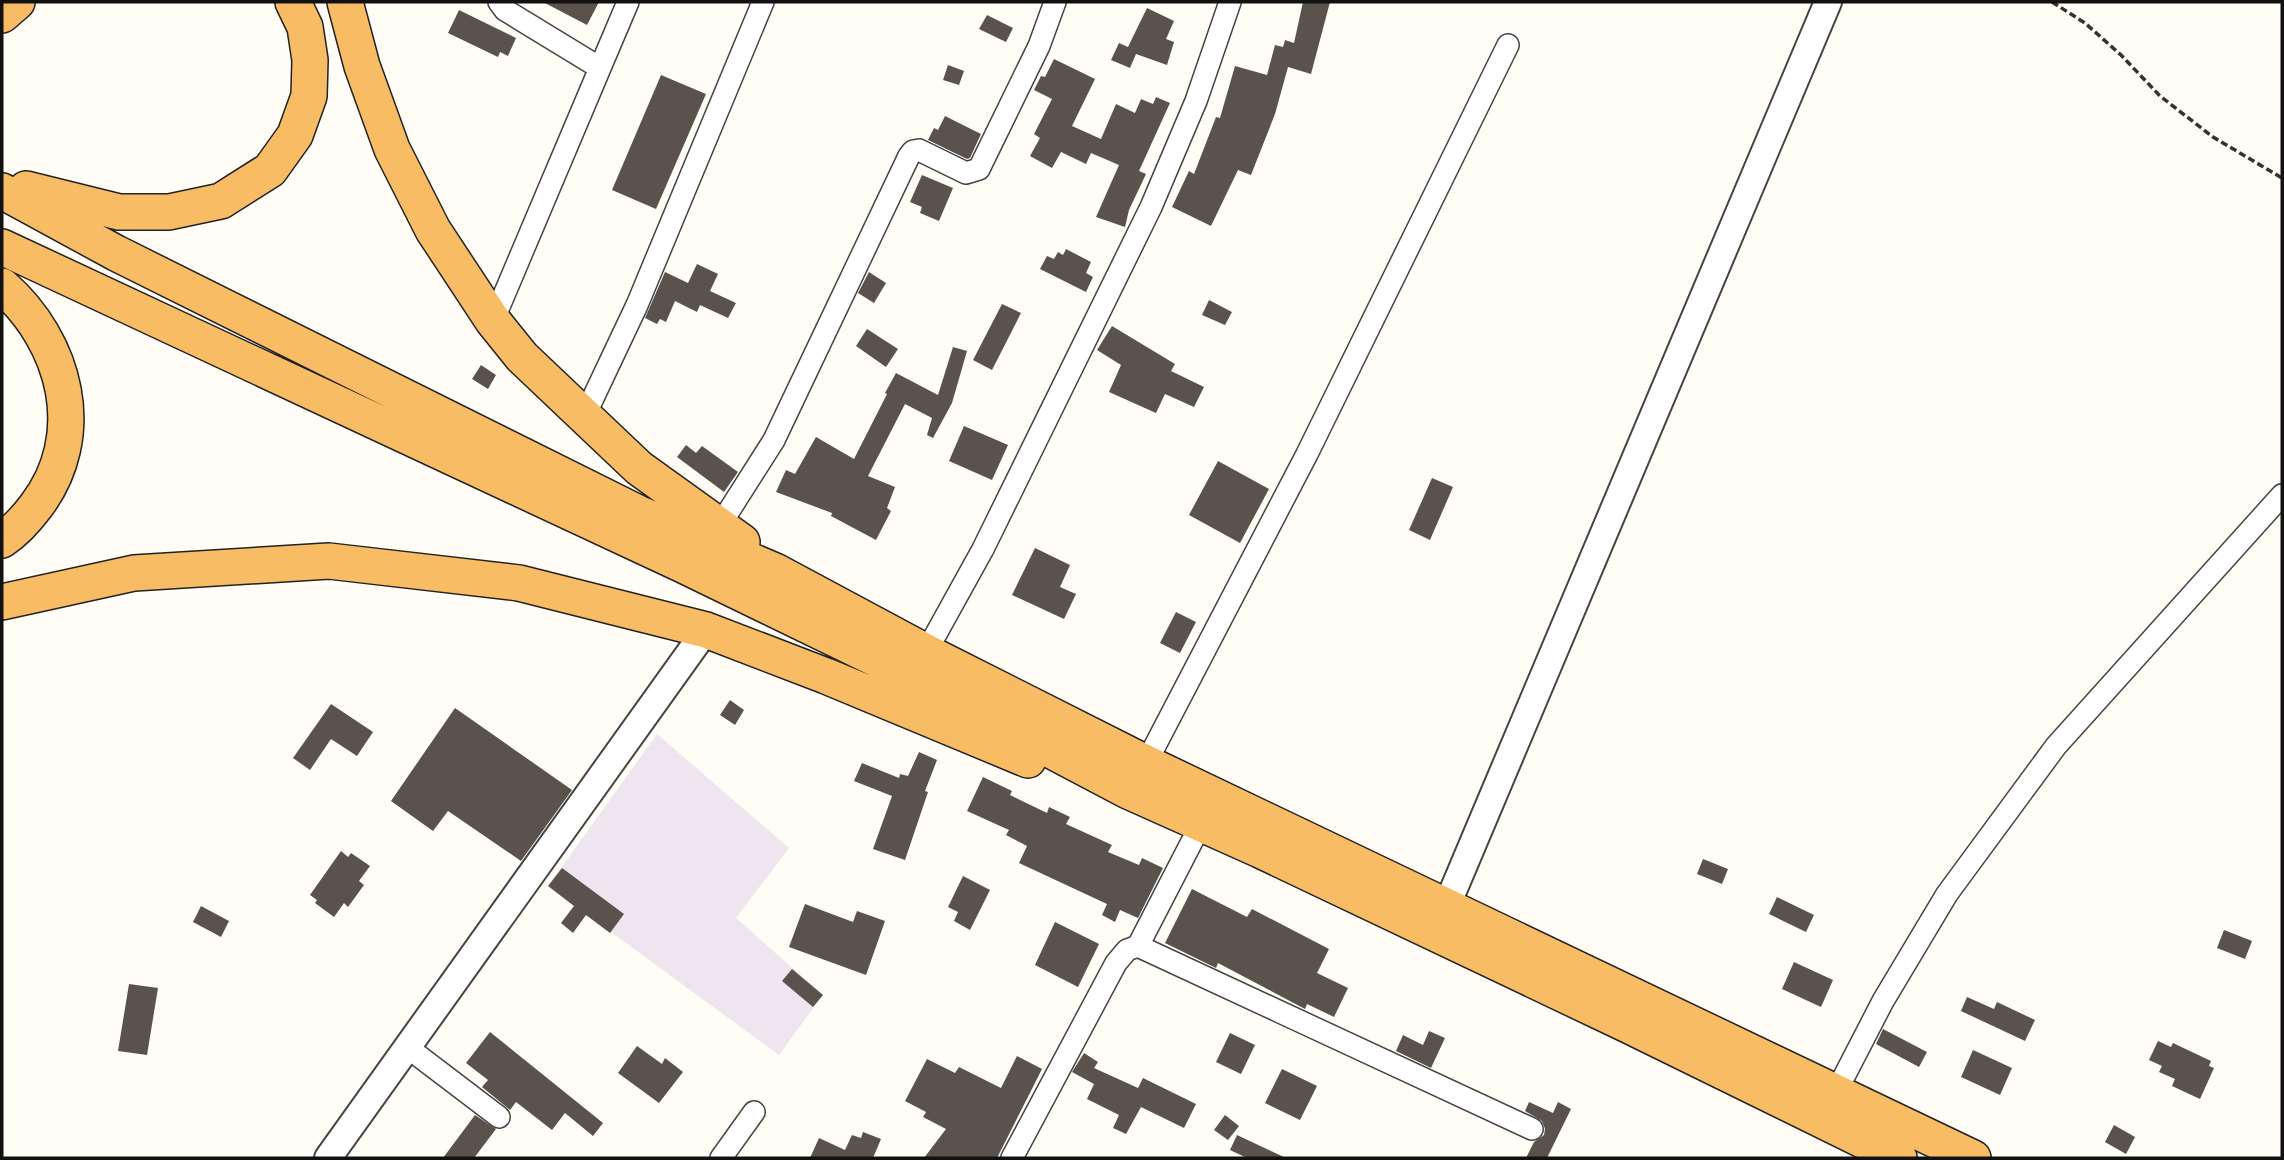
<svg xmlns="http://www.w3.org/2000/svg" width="2284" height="1160" viewBox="0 0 2284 1160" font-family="Georgia,serif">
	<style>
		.industrial { fill: #eee6ef }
		.building { fill: #5a524d }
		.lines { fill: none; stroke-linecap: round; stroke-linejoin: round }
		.minor-casing { stroke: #444; stroke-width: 24 }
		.tertiary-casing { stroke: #444; stroke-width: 30 }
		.trunk-casing { stroke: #222; stroke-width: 38 }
		.path { stroke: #333; stroke-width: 3.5; stroke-dasharray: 7 3.5; stroke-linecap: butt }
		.minor { stroke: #fff; stroke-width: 21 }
		.tertiary { stroke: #fff; stroke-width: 26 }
		.trunk { stroke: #f7bc64; stroke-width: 35 }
	</style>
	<rect width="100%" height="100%" fill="#fffdf5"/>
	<!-- industrial -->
	<path class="industrial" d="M657,734l132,114 -53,70 87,77 -44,60 -231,-169z"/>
	<!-- building -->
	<path class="building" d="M543,2h56l-12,23z
		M1303,2h27l-19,72 -23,-7 -13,47 -24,61 -13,-5 -27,56 -39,-19 17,-36 5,3 22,-57 4,1 15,-52 32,9 8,-30 8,2 2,-7 9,3z
		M1147,8l27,13 -8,18 8,3 -7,23 -31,-11 -6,14 -19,-8 8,-17 9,4z
		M459,10l57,28 -8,18 -8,-4 -2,5 -50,-24z
		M987,15l26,13 -7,14 -27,-13z
		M1054,59l41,20 -23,47 29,13 15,-35 19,9 6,-14 12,5 3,-7 14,6 -31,68 7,3 -17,36 -4,17 -29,-10 23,-52 -28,-12 -5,11 -25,-12 -9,16 -22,-12 10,-18 -6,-4 18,-35 -18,-9 7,-14 4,1z
		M948,65l16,6 -5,14 -16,-5z
		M661,75l45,19 -50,115 -44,-19z
		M945,116l36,18 -11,24 -3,1 -39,-19 6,-12 4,2z
		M922,175l31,13 -14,33 -19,-8 2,-6 -12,-5z
		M1066,249l25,13 -5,11 7,4 -7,15 -46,-23 7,-13 7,3 4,-7 5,3z
		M697,264l21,10 -8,17 26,12 -8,15 -28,-13 -3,7 -22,-11 -9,21 -6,-3 -3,5 -12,-6 20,-46 23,11z
		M869,272l17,11 -12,20 -16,-10z
		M1209,300l23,12 -7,13 -23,-10z
		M1002,304l19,9 -29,57 -19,-10z
		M1112,326l63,38 -4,7 33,16 -10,20 -29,-13 -9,19 -47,-21 12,-27 -24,-15z
		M867,329l31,20 -12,18 -30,-21z
		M953,347l14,4 -15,52 -19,35 -6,-3 5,-17 -27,-14 -37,72 27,11 -8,21 4,3 -15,29 -45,-24 1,-3 -56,-21 10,-22 9,4 21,-37 38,22 33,-65 -2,-1 11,-20 42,22z
		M481,365l15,10 -8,14 -16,-10z
		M964,426l44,19 -16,35 -43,-19z
		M686,445l10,8 6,-7 36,26 -14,20 -47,-35z
		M1218,461l51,28 -29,54 -51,-28z
		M1432,478l21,9 -23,53 -21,-10z
		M1035,548l35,17 -10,22 16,7 -12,25 -52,-24z
		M1176,612l20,10 -16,31 -20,-10z
		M730,700l14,10 -9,15 -15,-10z
		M331,704l42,28 -16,24 -26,-17 -21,31 -17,-12z
		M455,708l117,82 -51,71 -73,-50 -15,20 -42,-30z
		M919,752l18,8 -12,31 3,1 -23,68 -32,-11 19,-53 -38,-15 8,-18 37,15 1,-4 8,2z
		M983,777l29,14 -2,4 37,18 2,-6 21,10 -4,7 46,21 -4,7 31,13 3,-7 21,10 -25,50 -18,-8 -5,12 -13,-7 5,-11 -88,-41 8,-17 -21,-11 3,-5 -42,-19z
		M341,851l7,6 3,-4 19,13 -11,15 5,4 -16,22 -4,-4 -10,14 -19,-14 2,-3 -7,-5z
		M1703,859l25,10 -6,15 -25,-10z
		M562,868l62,46 -14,19 -24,-18 -13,18 -12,-10 13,-17 -26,-20z
		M963,876l27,14 -20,40 -16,-9 4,-9 -10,-5z
		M1192,889l55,28 5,-8 77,40 -12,24 31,15 -14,29 -27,-13 -2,5 -87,-46 -2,5 -51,-25z
		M1777,897l37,18 -8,17 -37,-18z
		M805,904l48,18 4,-11 28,10 -19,54 -77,-28z
		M201,906l28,15 -8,16 -28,-15z
		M1055,922l44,22 -21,43 -43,-22z
		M2224,930l28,11 -7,18 -28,-11z
		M1794,962l39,18 -12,27 -39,-18z
		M792,969l31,26 -10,12 -31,-26z
		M129,984l29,4 -11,67 -29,-4z
		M1967,997l27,12 3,-7 38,18 -10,21 -64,-30z
		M1883,1029l44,23 -8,15 -43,-23z
		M1429,1031l16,7 -14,30 -35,-17 7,-16 20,10z
		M490,1032l113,91 -10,13 -28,-23 -13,17 -36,-28 -6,8 -28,-23 6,-7 -22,-17z
		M1230,1033l25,12 -14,29 -25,-12z
		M2158,1041l13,6 2,-4 38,18 -2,5 5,2 -14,31 -28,-13 3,-7 -16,-7 3,-6 -13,-6z
		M637,1046l25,18 3,-6 18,14 -24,31 -41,-30z
		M1973,1050l39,18 -12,27 -39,-18z
		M1084,1053l14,9 -4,6 44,20 5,-10 53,26 -12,24 -43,-21 -15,27 -13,-6 6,-13 -32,-16 7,-15 -22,-12z
		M1017,1056l25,13 -45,89h-73l22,-29 -23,-12 3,-5 -21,-11 22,-42 28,14 4,-6 42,21z
		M1282,1069l35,17 -17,34 -35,-17z
		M1529,1102l24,11 5,-11 13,7 -24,49h-21l8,-16 10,-7 1,-6 -3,-8 -17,-10z
		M475,1115l21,14 -22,29h-31z
		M1225,1115l14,11 -11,14 -14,-10z
		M2114,1125l21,12 -9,17 -21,-12z
		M863,1132l18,7 -8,19h-63l9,-20 26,12 7,-15 9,3z
		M1237,1135l49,23h-39l-17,-8z"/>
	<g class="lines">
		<defs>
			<path id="minor" d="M600,68l28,-66
				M493,321l107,-253 -95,-58 -6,-8
				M584,417l53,-112 126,-303
				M720,525l54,-85 135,-284 4,-5 6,-1 47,23 13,-4 60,-123 16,-44
				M926,652l57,-103 168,-342 45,-106 34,-99
				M1146,763l161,-309 201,-409
				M1138,946l394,183
				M407,1047l92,70
				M1836,1092l47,-91 64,-107 109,-148 226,-251
				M721,1158l33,-46
				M1012,1158l104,-195 11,-13 11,-4 63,-122"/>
			<path id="tertiary" d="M1447,905l381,-903
				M328,1158l378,-528"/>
			<path id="trunk" d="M345,2l17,64 30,83 41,81 60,91 29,36 117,111 103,74
				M2,15l15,-13
				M26,189l93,23h50l52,-11 49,-31 25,-35 14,-39 1,-36 -5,-33 -12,-25
				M2,191l114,62 522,260 137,58 151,81 220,111 827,395
				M2,247l681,318 208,101 237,125 132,59 368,175 271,133
				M2,286c64,56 88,149 34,220 -9,12 -22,26 -34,34
				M2,602l132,-29 195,-12 190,22 187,47 120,46 202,84"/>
		</defs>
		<!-- minor casing -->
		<use href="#minor" class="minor-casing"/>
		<!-- tertiary casing -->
		<use href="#tertiary" class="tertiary-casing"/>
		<!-- trunk casing -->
		<use href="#trunk" class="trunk-casing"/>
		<!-- path -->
		<path class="path" d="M2052,2l33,21 36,32 39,41 53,41 69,41"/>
		<!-- minor -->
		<use href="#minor" class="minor"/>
		<!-- tertiary -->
		<use href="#tertiary" class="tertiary"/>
		<!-- trunk -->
		<use href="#trunk" class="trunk"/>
	</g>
	<!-- border -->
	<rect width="2284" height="1160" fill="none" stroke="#111111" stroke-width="7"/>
</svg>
